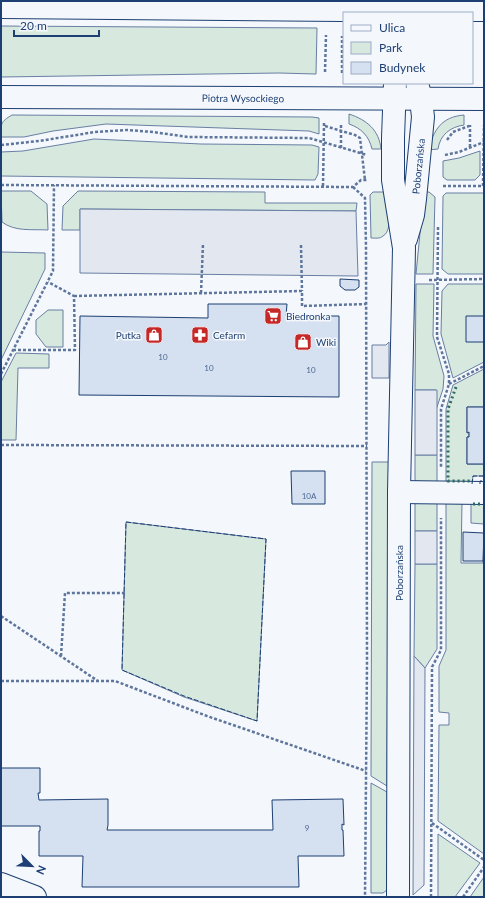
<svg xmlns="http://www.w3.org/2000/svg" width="485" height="898" viewBox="0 0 485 898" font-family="Lato,sans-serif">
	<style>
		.green { fill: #d7e8df; stroke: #687fa3 }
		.parking { fill: #e3e8f0; stroke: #687fa3 }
		.building { fill: #d5e0f0; stroke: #1d3f73 }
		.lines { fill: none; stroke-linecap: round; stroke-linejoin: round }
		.street-casing { stroke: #1d3f73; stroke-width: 24 }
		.secondary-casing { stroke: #1d3f73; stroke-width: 24 }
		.path { stroke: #5e769c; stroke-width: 2.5; stroke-dasharray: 3 2; stroke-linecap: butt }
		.street { stroke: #f4f7fb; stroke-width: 22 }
		.secondary { stroke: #f4f7fb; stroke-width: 22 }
		.hedge { stroke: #2c6c60; stroke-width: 3; stroke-dasharray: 2 3; stroke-linecap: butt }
		.fence { stroke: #1d3f73; stroke-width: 1; stroke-dasharray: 5 2; stroke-linecap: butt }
		.labels { text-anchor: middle; stroke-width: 3; stroke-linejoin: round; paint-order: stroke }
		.number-label { font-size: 8px; fill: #4b6792 }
		.street-label { font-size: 10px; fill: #1d3f73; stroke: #f4f7fb }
		.poi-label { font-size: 10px; fill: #1d3f73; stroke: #f4f7fb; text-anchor: start }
	</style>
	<rect width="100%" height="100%" fill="#f4f7fb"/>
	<!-- green -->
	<path class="green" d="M1,26l316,2 -1,46 -37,-1 -278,4z
		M349,114c18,6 30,16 32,35h-9c-3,-13 -11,-21 -23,-25z
		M12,115l300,2 7,1v16l-10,-3 -203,-7 -53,7 -29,6h-23c0,-13 -1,-15 11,-22z
		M464,115v10c-14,2 -24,10 -26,24l-10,1c6,-20 13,-33 36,-35z
		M94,139l107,5 111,1 7,2 -1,27 -3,6 -314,-4v-24l22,-1z
		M480,151v24l-5,5h-28l-4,-3v-16l16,-3z
		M1,191h30l16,13 1,26c-16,-1 -33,2 -46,-8z
		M78,191l187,1v11h92l-1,8 -276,-2v21h-18l1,-24z
		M373,192h13c1,11 8,38 -3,44 -3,3 -8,2 -12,2l-1,-43z
		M424,192h5l6,5 -2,77h-17z
		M446,193h38v81h-36l-6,-5 1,-73z
		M1,252l44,1v16l-44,91z
		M416,284h18l-1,52 11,40 -1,13 -7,21v-20h-21z
		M448,284h36v78l-31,16 -12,-44 1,-43z
		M48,310h15v37h-17l-10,-13v-14z
		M16,353l33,1v14h-31l-2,72h-15v-58z
		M484,369v38h-17v25h2v5h-2v27h17v12h-11l-1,8 -26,-1v-74l7,-24z
		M415,455h22v28h-18l-4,-3z
		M372,462h17l-2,324 -16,-10z
		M419,502h18v29h-22v-27z
		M446,502h16l-1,61h22l1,-39 -13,-1v-21h13v352l-46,-33 1,-96h10v-12l-10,-1v-46l7,-16z
		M126,522l140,17 -9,182 -73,-24 -62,-27z
		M415,564h22v85l-12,19 -11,-12z
		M371,783l16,9v98l-4,3h-12z
		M438,834l42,29 -25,34h-17z
		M484,877v20h-14z"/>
	<!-- parking -->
	<path class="parking" d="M80,209l276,2 2,65 -278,-3z
		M389,342v36h-17v-33h14z
		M415,390h22v65h-22z
		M415,531h22v33h-22z
		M414,656l11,12 -1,217 -11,10z"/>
	<!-- building -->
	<path class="building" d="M340,279l19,1v7l-4,3h-10l-5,-4z
		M208,304h79l-1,12h53v81l-260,-2 1,-79 128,2z
		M466,316h18v26h-18z
		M467,407h17v57h-17v-27h2v-5l-2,1z
		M291,471h34v33h-33z
		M463,532l21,1 -1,28h-20z
		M1,768h39v25h-2l1,7 69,-1v26l-1,5h166l-1,-30 71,-1 1,26 -2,-1v6h1l1,26h-46l1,31h-217l1,-31h-44v-25h1v-5h-39z"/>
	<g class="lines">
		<defs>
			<g id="street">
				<path d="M395,83l-2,55v42l11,68 -5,244 -1,405"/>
				<path id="s1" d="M406,239l7,-24 2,-16 8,-82 -2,-18 -4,-16"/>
				<path d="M399,492l85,1"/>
				<path d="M1,884l34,13"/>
			</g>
			<g id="secondary">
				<path d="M1,7l342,3h141"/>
				<path id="s2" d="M1,97l483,2"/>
			</g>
		</defs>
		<!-- street casing -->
		<use href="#street" class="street-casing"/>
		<!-- secondary casing -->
		<use href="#secondary" class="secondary-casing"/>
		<!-- path -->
		<path class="path" d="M325,72l1,-37
			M342,73v-37
			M325,126l30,9 5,3 5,42
			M447,140l6,-8 16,-6
			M1,145l38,-4 56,-9 32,-2 26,2 35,5 121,1 58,17
			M470,147v-22
			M341,148v-24
			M445,155l14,-3 25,-10
			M1,185l352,2 8,-7h7
			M323,186l1,-63
			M443,186h41
			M483,186l1,-61
			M353,187l12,11 1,49 1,415 -2,235
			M438,227l-1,110 12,37v10l-8,25v58
			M301,245l1,46
			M429,280l55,-1
			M201,293l2,-49
			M74,296l228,-5v15l64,-2
			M13,350h62l-1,-54 -26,-14
			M1,374l52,-103 1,-86
			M449,384l35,-18
			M1,445l366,1
			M1,616l97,65
			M61,656l4,-63h60
			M1,681h114l92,35 159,55
			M432,823l52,37
			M431,897l1,-230 9,-17v-132
			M463,897l21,-30"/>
		<!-- street -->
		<use href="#street" class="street"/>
		<!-- secondary -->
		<use href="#secondary" class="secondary"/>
		<!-- hedge -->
		<path class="hedge" d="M456,387l-8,22v72h22
			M473,504h11"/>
		<!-- fence -->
		<path class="fence" d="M472,484l1,-8h11
			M480,484v-3h4
			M126,522l140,17 -9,182 -73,-25 -62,-26z"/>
	</g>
	<!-- icons -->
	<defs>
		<symbol id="supermarket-square" viewBox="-11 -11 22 22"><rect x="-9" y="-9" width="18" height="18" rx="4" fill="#c62828" stroke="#f4f7fb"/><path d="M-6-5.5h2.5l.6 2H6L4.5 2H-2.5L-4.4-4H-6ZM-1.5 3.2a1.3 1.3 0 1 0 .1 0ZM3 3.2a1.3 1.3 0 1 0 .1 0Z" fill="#fff"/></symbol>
		<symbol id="shop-square" viewBox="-11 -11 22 22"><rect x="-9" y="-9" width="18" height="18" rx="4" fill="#c62828" stroke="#f4f7fb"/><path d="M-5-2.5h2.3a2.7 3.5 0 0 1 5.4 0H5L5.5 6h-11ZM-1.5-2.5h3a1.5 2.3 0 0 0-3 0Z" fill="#fff"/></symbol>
		<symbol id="pharmacy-square" viewBox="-11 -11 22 22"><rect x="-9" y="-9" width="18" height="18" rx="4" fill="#c62828" stroke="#f4f7fb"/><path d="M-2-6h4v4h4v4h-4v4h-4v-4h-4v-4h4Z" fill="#fff"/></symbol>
	</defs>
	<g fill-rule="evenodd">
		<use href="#supermarket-square" x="263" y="306" width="20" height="20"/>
		<use href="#shop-square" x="144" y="325" width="20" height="20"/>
		<use href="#pharmacy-square" x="190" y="325" width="20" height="20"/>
		<use href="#shop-square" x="293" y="332" width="20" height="20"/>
	</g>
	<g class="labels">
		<!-- number labels -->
		<g class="number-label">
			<text x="163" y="360">10</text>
			<text x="209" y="371">10</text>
			<text x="311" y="373">10</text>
			<text x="309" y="499">10A</text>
			<text x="307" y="831">9</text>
		</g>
		<!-- street labels -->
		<g class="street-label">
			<text dy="4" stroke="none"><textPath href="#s2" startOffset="242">Piotra Wysockiego</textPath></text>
			<text dy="4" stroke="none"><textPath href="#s1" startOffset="74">Poborzańska</textPath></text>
			<text transform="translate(399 573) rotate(-90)" y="4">Poborzańska</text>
		</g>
		<!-- poi labels -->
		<g class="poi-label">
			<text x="286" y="320">Biedronka</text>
			<text x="141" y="339" text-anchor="end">Putka</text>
			<text x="213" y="339">Cefarm</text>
			<text x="316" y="346">Wiki</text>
		</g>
	</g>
	<!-- border -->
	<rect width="485" height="898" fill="none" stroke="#1d3f73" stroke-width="4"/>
	<!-- legend -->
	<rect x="343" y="12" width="130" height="72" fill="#f4f7fb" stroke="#9eadc5"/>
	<rect x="351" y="25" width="20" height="6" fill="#f4f7fb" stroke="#9eadc5"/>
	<text x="379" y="32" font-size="12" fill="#1d3f73">Ulica</text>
	<rect x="351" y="42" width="20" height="12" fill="#d7e8df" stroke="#9eadc5"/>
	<text x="379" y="52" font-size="12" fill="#1d3f73">Park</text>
	<rect x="351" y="62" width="20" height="12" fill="#d5e0f0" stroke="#9eadc5"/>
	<text x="379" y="72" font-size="12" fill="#1d3f73">Budynek</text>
	<!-- north arrow -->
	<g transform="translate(32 866) rotate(114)" stroke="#f4f7fb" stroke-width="3" paint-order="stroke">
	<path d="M0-3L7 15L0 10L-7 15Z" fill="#1d3f73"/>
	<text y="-6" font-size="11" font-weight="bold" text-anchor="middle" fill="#1d3f73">N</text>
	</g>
	<!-- scale -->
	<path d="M14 30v6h85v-6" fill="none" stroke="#1d3f73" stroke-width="2"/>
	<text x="20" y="30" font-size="12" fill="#1d3f73" stroke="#f4f7fb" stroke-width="3" paint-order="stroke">20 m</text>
</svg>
